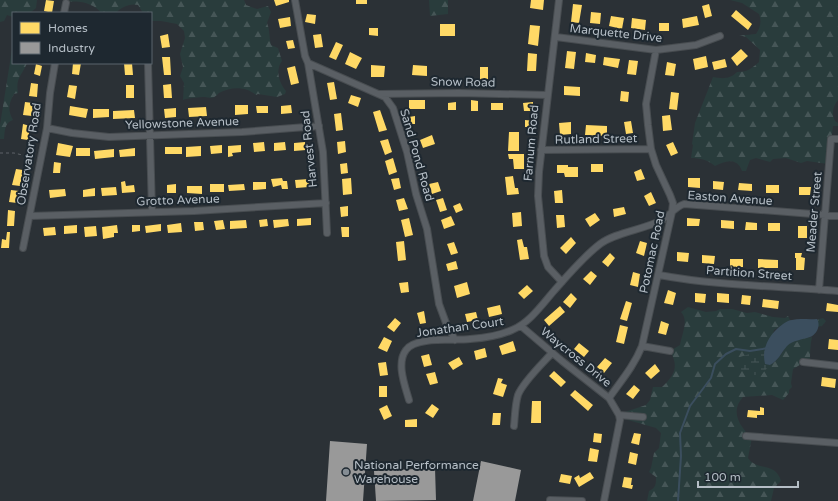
<svg xmlns="http://www.w3.org/2000/svg" width="838" height="501" viewBox="0 0 838 501" font-family="'Varela Round',sans-serif">
	<style>
		.forest { fill: url(#forest-firs) }
		.wetland { fill: url(#wetland-marsh) }
		.water { fill: #3b4e5e }
		.homes { fill: #ffd966 }
		.industry { fill: #999 }
		.lines { fill: none; stroke-linecap: round; stroke-linejoin: round }
		.stream { stroke: #3b4e5e; stroke-width: 2 }
		.street-casing { stroke: #484d51; stroke-width: 8 }
		.path { stroke: #5e6368; stroke-width: 1; stroke-dasharray: 3 3; stroke-linecap: butt }
		.street { stroke: #5a5f64; stroke-width: 6 }
		.poi-dot { fill: #858d94; stroke: #1e2830; stroke-width: 1.5 }
		.labels { text-anchor: middle; stroke-width: 4; stroke-linejoin: round; paint-order: stroke }
		.street-label { font-size: 12px; fill: #b5bec6; stroke: #1e2830 }
		.poi-label { font-size: 12px; fill: #b5bec6; stroke: #1e2830; text-anchor: start }
	</style>
	<defs>
		<pattern id="forest-firs" width="22" height="20" patternUnits="userSpaceOnUse"><rect width="22" height="20" fill="#293c3c"/><path d="M5 1l3.5 6h-7zM16 11l3.5 6h-7z" fill="#465657"/></pattern>
		<pattern id="wetland-marsh" width="20" height="14" patternUnits="userSpaceOnUse"><rect width="20" height="14" fill="#293c3c"/><path d="M1 5h8M5 5V1M11 12h8M15 12V8" fill="none" stroke="#465657"/></pattern>
	</defs>
	<rect width="100%" height="100%" fill="#2b3136"/>
	<!-- forest -->
	<path class="forest" d="M0,0h37l-1,8 -6,5h-17v4l-6,-2 -3,6 -4,1z
		M69,0h175l2,5 11,4 11,-3 3,6 -4,11c3,7 2,14 4,22l7,3 4,13c-7,9 -3,22 4,30l-1,3 -8,3 -19,-3 -2,1c-11,-9 -25,-8 -37,-2 -2,2 -5,5 -8,5 -2,0 -4,-1 -6,-1 -5,0 -18,1 -22,3l1,-17 -4,-7 3,-9 -3,-13 5,-16 -1,-7 -7,-7 -16,-3h-10v-8h-8l-5,-8c-8,-2 -17,2 -22,8h-15c-5,-8 -21,-13 -30,-11z
		M429,0h19v14l-18,2z
		M730,0h108v100c-5,6 -7,14 -3,21l3,2v3h-5l-5,38 -21,-3 -6,2 -15,-5 -13,1 -3,3 -14,-4 -6,2 -4,11h-4c-5,-14 -17,-10 -27,-5 -7,-6 -15,-8 -24,-8l2,-13 -1,-1 3,-21 18,-46c10,2 17,2 24,-5 10,0 14,-3 22,-10l1,-12 -14,-13 -7,-2c6,1 11,-1 17,-1 4,-6 6,-12 3,-20l-17,-11z
		M13,43v20h14c-4,11 -12,15 -9,30l-4,1c-6,11 -6,16 -1,26 -9,3 -8,11 -9,19h-4v-14z
		M688,307l18,5 10,-1 4,-2h12l15,4 8,-1 18,5 12,1 3,-2 2,4 -16,10 -9,34 5,1c9,-5 11,-12 17,-19 7,-6 16,-8 25,-9 -2,8 -2,16 -2,25l-7,1 -10,6 -2,14 1,4 -3,3v3l-6,7 -11,-5 -29,2c-9,10 -8,20 0,31 3,4 4,7 9,9l-4,21c8,13 28,4 33,23l-7,7 -3,13h-124l2,-10c7,-3 7,-7 7,-14l-7,-5 2,-4 3,-15 5,-5 2,-15 -5,-5 -35,-10 -2,-4 27,-9 4,-5 3,-13h9c13,-12 17,-21 8,-36l10,-6c2,-11 9,-25 1,-33z"/>
	<!-- wetland -->
	<path class="wetland" d="M823,318l3,3 -4,5 -7,1 -9,11 -20,9 -25,28h-11l-10,-6 -1,-8 1,-4 28,-9 4,-10 11,-14 12,-3 15,1z"/>
	<!-- water -->
	<path class="water" d="M817,319c4,6 0,15 -7,18 -8,3 -17,3 -23,9 -6,7 -9,15 -17,19l-5,-1c-4,-16 5,-31 18,-40 3,-2 6,-4 9,-4 8,-2 16,0 25,-1z"/>
	<!-- homes -->
	<path class="homes" d="M46,0l8,1 -2,12 -8,-2z
		M274,0h15v2l-13,4z
		M356,0h11v4h-11z
		M531,0h13l-1,10 -13,-2z
		M573,4l9,1 -3,18 -8,-1z
		M709,4l3,12 -7,2 -3,-12z
		M736,10l16,14 -4,6 -17,-14z
		M591,12l10,1 -1,11 -10,-1z
		M307,14l9,1 -1,9 -10,-2z
		M611,16l13,2 -2,11 -13,-3z
		M697,16l2,9 -16,3 -1,-9z
		M290,17l1,9 -11,2 -2,-9z
		M632,18l14,2 -1,10 -14,-2z
		M659,23h10v8h-10z
		M440,24h15v12h-15z
		M530,25l10,1 -2,20 -10,-2z
		M369,28h9v8l-9,-1z
		M168,34l2,13 -8,1 -2,-12z
		M321,34l2,13 -8,1 -2,-13z
		M293,40l2,8 -7,1 -2,-8z
		M336,42l7,3 -7,15 -7,-3z
		M741,49l7,7 -11,10 -6,-8z
		M567,51l9,1 -2,17 -9,-1z
		M350,52l12,6 -6,11 -11,-5z
		M528,53l9,1 -1,17h-9z
		M586,53l10,2 -1,8 -10,-1z
		M706,56l2,11 -13,3 -2,-11z
		M162,57h8l1,18h-7z
		M604,57l16,2 -2,9 -15,-3z
		M725,59l2,8 -13,3 -2,-8z
		M629,60l9,1 -2,14 -9,-1z
		M667,62l9,2 -2,12 -9,-1z
		M73,63h8l-2,12 -7,-1z
		M124,63h8l1,12h-8z
		M36,64l6,2 -2,10 -6,-2z
		M371,65l14,1 -1,11h-13z
		M413,65l14,1v10l-15,-1z
		M295,66l4,17 -8,2 -4,-17z
		M480,67h8v12l-8,1z
		M334,82l3,17 -7,1 -3,-17z
		M31,83l7,1 -1,13 -8,-1z
		M171,84l1,14h-8l-1,-13z
		M69,85l8,1 -2,13 -8,-2z
		M126,85h8v13h-8z
		M564,86l16,1v9l-16,-1z
		M621,91l8,1 -1,10 -8,-1z
		M671,92l8,1 -2,17 -8,-1z
		M351,95l10,3 -3,9 -10,-4z
		M409,100h16v9h-16z
		M471,100l7,1v10h-7z
		M25,102l8,1 -1,13 -9,-1z
		M456,102v8h-8v-7z
		M533,102v9h-9l-1,-8z
		M491,103h12v7h-12z
		M235,105h13v9l-13,1z
		M291,105l1,8 -11,1v-8z
		M70,106l18,3 -2,9 -17,-3z
		M256,106h12v7h-11z
		M206,107l1,9 -18,1 -1,-9z
		M176,108v9l-11,1 -1,-9z
		M93,109h16v8l-16,1z
		M134,110l1,8 -22,1v-8z
		M380,110l7,20 -8,2 -6,-20z
		M341,113l2,17 -7,1 -2,-17z
		M670,115l2,15 -9,1 -1,-15z
		M415,116v8h-6v-7z
		M525,120l10,1 -1,6h-9z
		M631,121l2,12 -7,1 -2,-12z
		M571,122v12l-11,1 -1,-12z
		M23,124l7,2 -2,14 -7,-1z
		M586,125l21,1v10l-22,-1z
		M509,132h10v19h-11z
		M432,135l3,9 -12,4 -3,-8z
		M388,139l4,13 -7,3 -5,-14z
		M345,141l1,11 -8,2 -1,-12z
		M264,142l1,9 -11,1 -1,-9z
		M285,142l1,8 -12,1v-8z
		M305,142l1,8 -12,1v-8z
		M673,142l5,11 -7,3 -5,-11z
		M58,143l15,3 -3,11 -14,-2z
		M222,145v8l-11,1 -1,-8z
		M241,145v7l-9,1 1,3 -5,1v-11z
		M201,146v10l-15,1v-10z
		M165,147h17v7h-17z
		M76,148h14v8h-14z
		M135,148v8l-15,1 -1,-7z
		M114,149v8l-19,2 -1,-8z
		M508,154h16v15h-10l-1,-10h-4z
		M393,158l4,14 -8,3 -4,-14z
		M54,162l7,1 -1,10h-7z
		M347,163l1,10 -7,1 -1,-10z
		M591,164h12v8h-12z
		M557,165h11v2h10v10h-13l-1,-4h-7z
		M16,169l7,1 -3,16 -8,-1z
		M641,169l4,10 -8,2 -3,-9z
		M513,176l2,12h3l1,6 -12,1 -2,-18z
		M282,178l1,3h4l1,8h-6l-1,-4 -8,2 -2,-8z
		M351,178l1,16 -9,1 -1,-16z
		M399,178l2,10 -7,2 -3,-11z
		M688,178h12v10l-12,-1z
		M309,179v8l-13,1 -1,-8z
		M125,181l1,5 8,-1 1,7 -13,1 -1,-11z
		M713,181l11,1 -1,8 -10,-1z
		M253,182h13v7l-13,1z
		M438,182l3,9 -9,3 -3,-10z
		M739,183l13,1v7l-14,-1z
		M176,184v9h-9v-8z
		M210,184h14v8h-14z
		M244,184l1,6 -16,1 -1,-6z
		M766,185h13v8h-13z
		M187,186h15v8l-15,-1z
		M116,187l1,8 -15,1 -1,-8z
		M799,187h12l-1,8h-11z
		M95,188v8l-12,1v-7z
		M65,189l1,7 -16,2 -1,-8z
		M11,190l8,1 -2,12 -8,-1z
		M562,190l1,13h-8l-1,-12z
		M651,192l5,11 -7,3 -5,-10z
		M404,198l4,11 -9,2 -3,-11z
		M443,198l4,12 -7,2 -4,-12z
		M460,203l3,7 -7,3 -3,-7z
		M348,206v10l-7,1 -1,-10z
		M624,207l2,7 -12,3 -1,-8z
		M8,210l7,1 -1,15h-7z
		M521,212l1,14 -9,1 -1,-14z
		M595,213l5,7 -10,7 -5,-8z
		M556,215h8l1,12 -8,1z
		M451,216l4,9 -11,4 -3,-9z
		M311,218v7l-14,1v-7z
		M409,218l4,17 -8,2 -4,-17z
		M687,218l13,1 -1,7h-12z
		M267,219l1,7 -8,1 -1,-7z
		M288,219l1,7 -15,2 -1,-8z
		M223,220l2,9 -9,1 -2,-9z
		M246,220l1,8 -17,1v-8z
		M721,220l13,1v8l-13,-1z
		M194,222h9l1,8 -9,1z
		M746,222l11,1v7h-12z
		M181,223l1,9 -14,1 -1,-8z
		M768,223h12v8h-12z
		M161,224v7l-15,2 -1,-7z
		M77,225v8l-13,1v-8z
		M117,225l1,8h-4v4l-11,2 -1,-12z
		M132,225h8v6l-8,1z
		M96,226l1,10 -12,1 -1,-10z
		M798,226h9v12h-9z
		M55,227l1,8 -12,1 -1,-8z
		M341,227h8v10h-7z
		M7,232h3l-1,16h-8l1,-9 4,1z
		M571,237l5,6 -10,11 -6,-6z
		M522,239l2,8h3l2,12 -9,1 -3,-20z
		M404,241l2,19 -8,1 -2,-19z
		M640,241l7,2 -3,13 -8,-3z
		M454,242l4,11 -7,2 -4,-11z
		M677,252l12,1 -1,9 -11,-1z
		M610,253l5,5 -7,9 -6,-5z
		M795,253h7l-1,4 4,1 -1,12h-8v-12h-1z
		M702,255l13,1 -1,8 -12,-1z
		M730,259h13v8h-13z
		M758,259l20,1v8h-20z
		M456,261l2,8 -10,2 -2,-7z
		M591,271l6,5 -7,9 -7,-6z
		M633,272l7,2 -2,13 -8,-2z
		M408,282l1,10 -8,1 -2,-10z
		M467,282l3,12 -13,4 -3,-12z
		M527,285l6,6 -9,8 -6,-6z
		M668,290l8,3 -3,12 -9,-2z
		M571,293l6,6 -7,9 -7,-6z
		M695,293l11,1 -1,9 -10,-1z
		M717,293l12,1v9l-12,-1z
		M742,295l9,1 -1,9 -9,-1z
		M763,299l16,2 -1,8 -16,-2z
		M626,301l6,2 -5,18 -7,-2z
		M827,303l11,2v7l-12,-1z
		M500,305l2,9 -13,3 -2,-9z
		M560,306l5,6 -16,14 -5,-6z
		M424,311l2,12 -6,1 -3,-11z
		M476,312l2,8 -11,2 -2,-8z
		M395,318l6,5 -7,9 -7,-5z
		M661,321l8,3 -3,11 -8,-2z
		M620,325l8,2 -4,17 -8,-2z
		M384,337l8,4 -5,11 -9,-4z
		M829,339l9,1v10l-10,-1z
		M513,341l3,10 -14,4 -3,-9z
		M579,343l10,8 -5,6 -10,-8z
		M485,348l2,9 -11,3 -2,-9z
		M429,354l3,11 -8,2 -3,-11z
		M459,357l4,7 -10,6 -5,-7z
		M605,358l7,5 -8,10 -7,-6z
		M386,362l2,13 -8,1 -2,-13z
		M655,364l5,7 -9,8 -6,-6z
		M554,371l12,11 -5,5 -12,-11z
		M435,372l3,11 -8,2 -4,-11z
		M822,377l14,2 -1,9 -14,-2z
		M498,378l5,1 -2,4 6,2 -4,12 -10,-3z
		M634,385l6,5 -7,9 -7,-5z
		M379,386h8v11h-8z
		M575,390l18,15 -5,6 -18,-16z
		M532,401h9v22h-10z
		M432,404l7,5 -6,9 -8,-5z
		M387,405l5,11 -8,4 -5,-11z
		M760,407l4,1v7h-7v3l-10,-1 1,-7 12,1z
		M493,413h8l-1,12h-8z
		M417,419v8h-12v-7z
		M594,433l8,1 -1,9 -8,-1z
		M634,433l7,1 -2,11 -8,-2z
		M590,448l9,2 -2,12 -9,-1z
		M630,452l8,2 -2,11 -8,-2z
		M590,472l4,6 -15,9 -5,-9 5,-3 1,3z
		M561,474l11,2 -2,8 -11,-2z
		M624,477l8,1 -1,7h2l-1,4 -10,-2z"/>
	<!-- industry -->
	<path class="industry" d="M330,441l37,3 -4,57h-37z
		M481,461l40,9 -6,31h-42z
		M435,468l1,32 -60,1 -2,-30z"/>
	<g class="lines">
		<!-- stream -->
		<path class="stream" d="M678,501l3,-45 -1,-23 10,-27 21,-28 4,-14 11,-10 10,-5 14,2 18,-3"/>
		<defs>
			<path id="street" d="M295,0l10,56 3,7 77,34 8,11 14,44 9,42 11,35 12,75 7,19 9,17
				M559,0l-20,172 -1,24 6,60 4,11 14,15
				M64,13l2,-10
				M556,37l100,13 40,-5 24,-9
				M148,63l4,149
				M308,63l15,89 4,81
				M379,94l80,-1 88,2
				M47,128l25,5 37,4 133,-5 77,-6
				M541,150l110,-1
				M30,216l164,-5 132,-8
				M23,248l24,-120 3,-35 5,-30
				M659,275c59,11 119,11 179,16
				M819,290l12,-151h7
				M521,326l41,35 47,37 10,17 1,5 -16,81
				M642,346l28,5
				M803,362l35,4
				M609,398c12,-17 25,-32 33,-52l30,-134 1,-9 -3,-8 -14,-30 -5,-16 -3,-24 -2,-21 10,-54
				M409,400c-4,-14 -13,-37 -3,-50 10,-14 49,-9 64,-11 14,-1 29,-3 42,-9 17,-7 29,-24 41,-38 15,-17 30,-35 47,-48 16,-12 43,-14 62,-24 8,-5 13,-13 22,-16l154,12
				M619,415l24,2
				M514,426c1,-10 1,-21 4,-31 5,-13 25,-32 34,-42
				M746,436l92,7
				M550,500l32,1"/>
		</defs>
		<!-- street casing -->
		<use href="#street" class="street-casing"/>
		<!-- path -->
		<path class="path" d="M0,153h14l21,5"/>
		<!-- street -->
		<use href="#street" class="street"/>
	</g>
	<!-- markers -->
	<circle class="poi-dot" cx="346" cy="472" r="4"/>
	<g class="labels">
		<!-- street labels -->
		<g class="street-label">
			<text transform="translate(616 33) rotate(6)" y="4">Marquette Drive</text>
			<text transform="translate(463 82) rotate(1)" y="4">Snow Road</text>
			<text transform="translate(182 123) rotate(-2)" y="4">Yellowstone Avenue</text>
			<text transform="translate(596 139) rotate(-1)" y="4">Rutland Street</text>
			<text transform="translate(531 143) rotate(-85)" y="4">Farnum Road</text>
			<text transform="translate(309 149) rotate(-96)" y="4">Harvest Road</text>
			<text transform="translate(29 154) rotate(-81)" y="4">Observatory Road</text>
			<text transform="translate(417 155) rotate(74)" y="4">Sand Pond Road</text>
			<text transform="translate(730 198) rotate(4)" y="4">Easton Avenue</text>
			<text transform="translate(178 200) rotate(-2)" y="4">Grotto Avenue</text>
			<text transform="translate(814 212) rotate(-85)" y="4">Meader Street</text>
			<text transform="translate(652 252) rotate(-78)" y="4">Potomac Road</text>
			<text transform="translate(749 273) rotate(4)" y="4">Partition Street</text>
			<text transform="translate(460 327) rotate(-8)" y="4">Jonathan Court</text>
			<text transform="translate(576 357) rotate(39)" y="4">Waycross Drive</text>
		</g>
		<!-- poi labels -->
		<g class="poi-label">
			<text x="354" y="469">National Performance<tspan x="354" dy="14">Warehouse</tspan></text>
		</g>
	</g>
	<!-- legend -->
	<rect x="12" y="12" width="140" height="52" fill="#1e2830" stroke="#5a646c"/>
	<rect x="20" y="22" width="20" height="12" fill="#ffd966" stroke="#5a646c"/>
	<text x="48" y="32" font-size="12" fill="#b5bec6">Homes</text>
	<rect x="20" y="42" width="20" height="12" fill="#999999" stroke="#5a646c"/>
	<text x="48" y="52" font-size="12" fill="#b5bec6">Industry</text>
	<!-- scale -->
	<path d="M698 481v6h100v-6" fill="none" stroke="#b5bec6" stroke-width="2"/>
	<text x="704" y="481" font-size="12" fill="#b5bec6" stroke="#1e2830" stroke-width="3" paint-order="stroke">100 m</text>
</svg>
